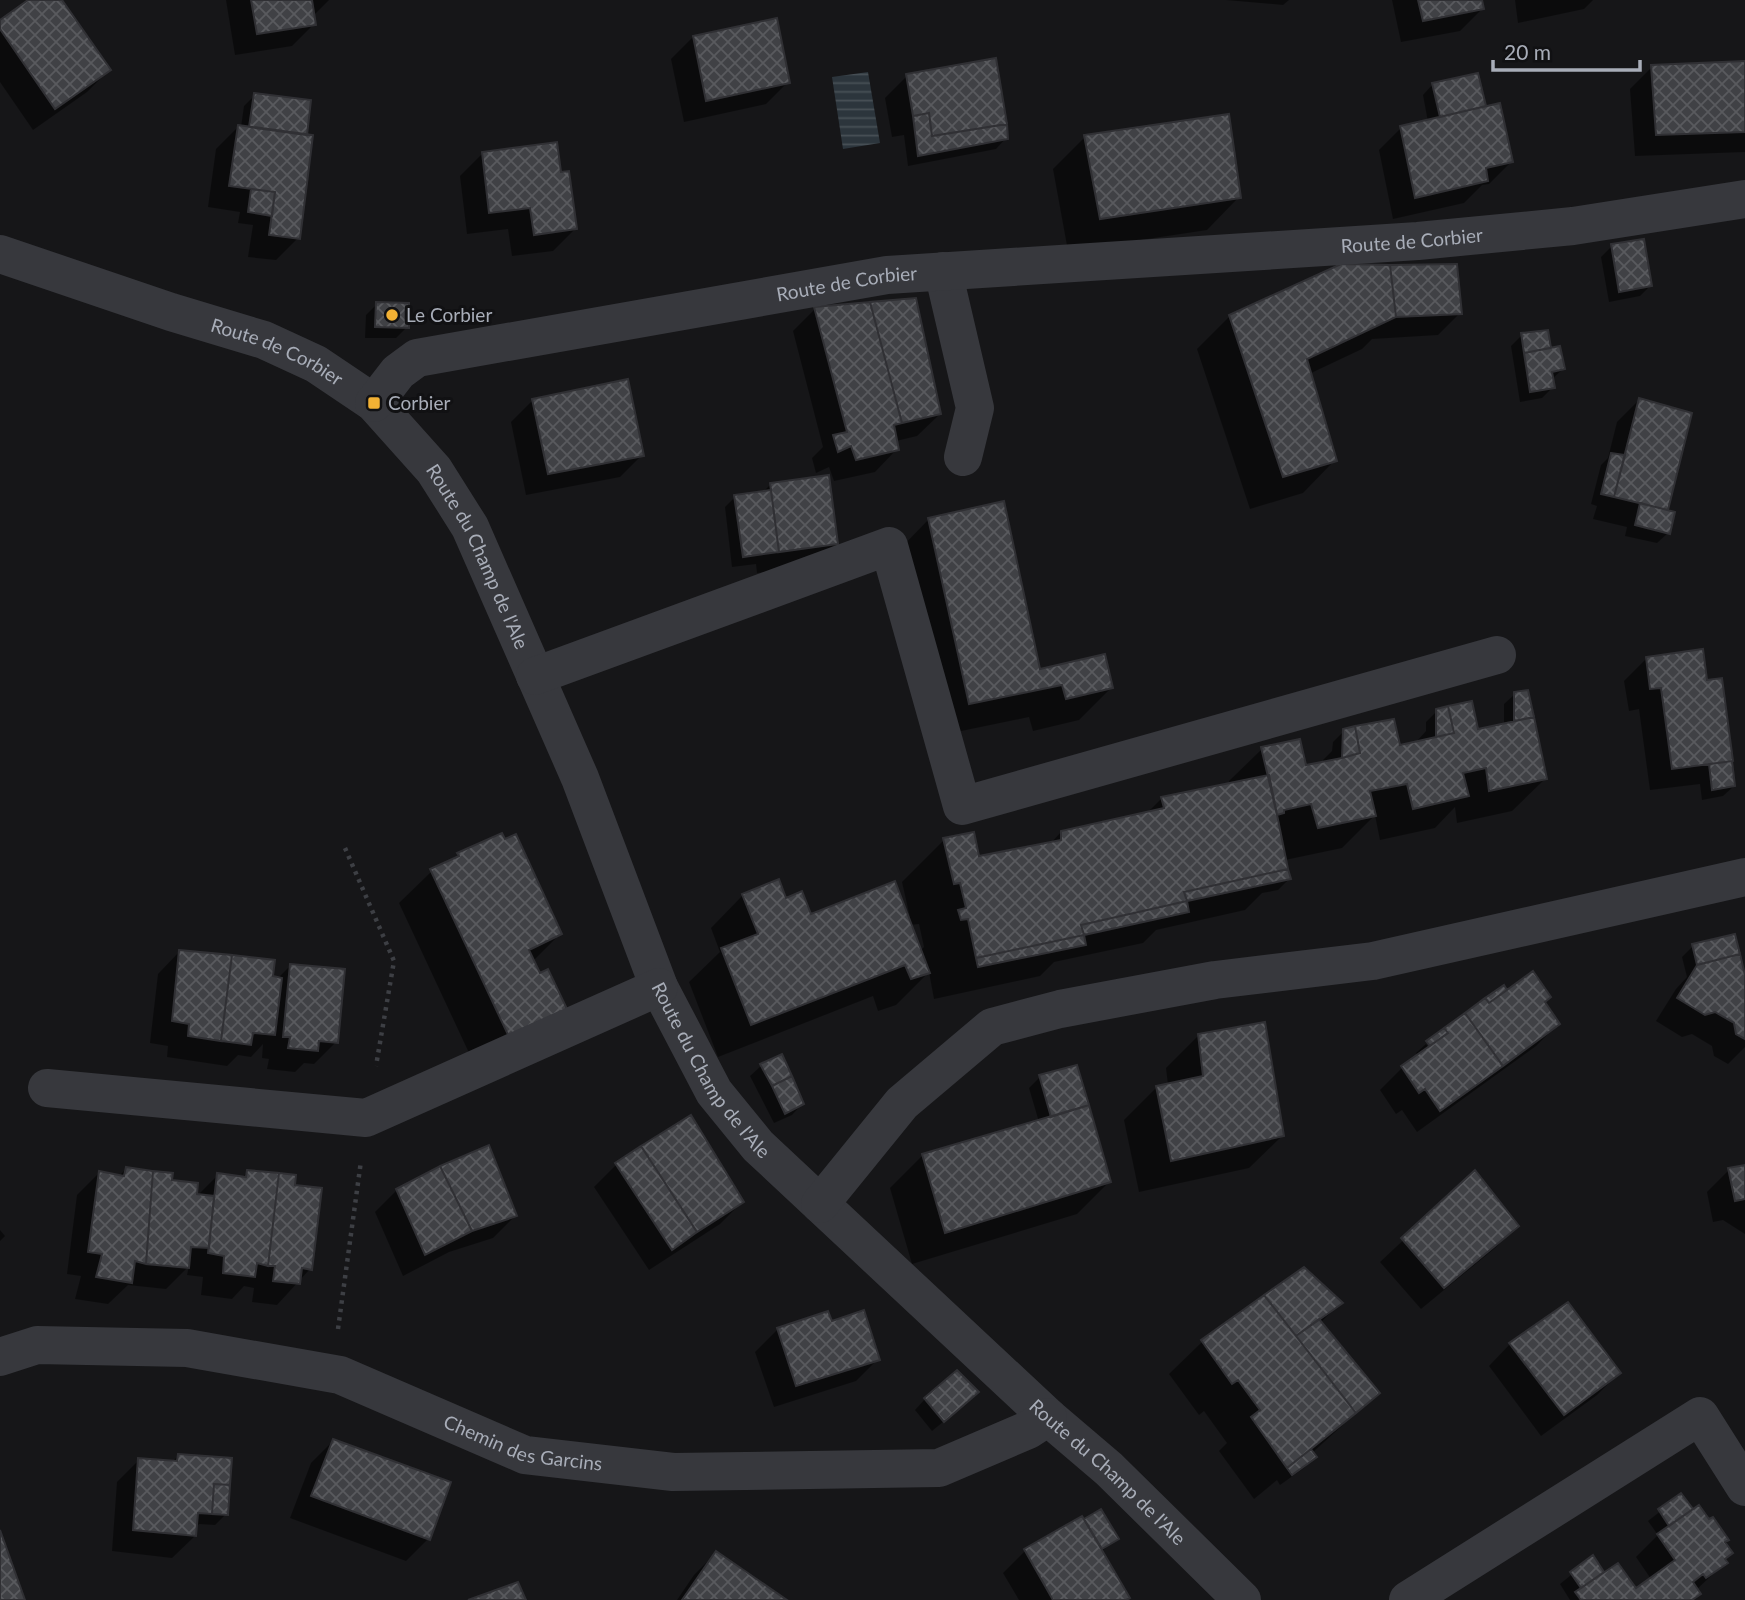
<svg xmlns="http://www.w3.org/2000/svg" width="1745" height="1600" viewBox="0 0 1745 1600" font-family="Lato,sans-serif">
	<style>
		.water { fill: url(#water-rules) }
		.shadow { fill: #0007; fill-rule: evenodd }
		.building { fill: url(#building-cross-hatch); stroke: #303034; stroke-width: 2 }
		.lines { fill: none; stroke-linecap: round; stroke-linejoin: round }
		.path { stroke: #3d3f44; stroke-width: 4.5; stroke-dasharray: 3.5 5; stroke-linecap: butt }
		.minor { stroke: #37383d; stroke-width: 38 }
		.poi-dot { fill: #f2b134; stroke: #111113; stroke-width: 2.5 }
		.labels { text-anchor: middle; stroke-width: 6; stroke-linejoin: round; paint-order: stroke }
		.street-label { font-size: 19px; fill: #a8adb8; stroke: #111113 }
		.poi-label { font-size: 19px; fill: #a8adb8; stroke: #111113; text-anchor: start }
	</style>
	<defs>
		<pattern id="water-rules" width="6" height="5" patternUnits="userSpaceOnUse" patternTransform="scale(1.75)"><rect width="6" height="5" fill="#2c353c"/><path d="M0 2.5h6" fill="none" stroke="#485056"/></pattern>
		<pattern id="building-cross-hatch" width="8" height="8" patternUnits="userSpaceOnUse" patternTransform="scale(1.75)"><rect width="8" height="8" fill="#404145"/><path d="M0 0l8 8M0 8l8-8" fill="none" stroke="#595a5e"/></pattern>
	</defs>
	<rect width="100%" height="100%" fill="#161618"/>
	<!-- water -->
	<path class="water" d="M868,72l12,71 -37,6 -11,-72z"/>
	<!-- shadow -->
	<path class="shadow" d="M31,0h29l49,70 -22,22 -54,38 -33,-48v-60z
		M226,0h103l-16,16 1,8 -22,22 -57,9z
		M1226,0h63l-6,5z
		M1392,0h89l1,9 -22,22 -59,11z
		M1515,0h78l-9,9 -66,14z
		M693,37l95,45 -22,22 -82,18 -13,-63z
		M1745,63v89l-110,4 -5,-67 22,-22z
		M907,76l99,62 -10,11 -88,17 -4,-31 -12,2 -7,-39z
		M1433,84l51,22 -4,4 31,52 -22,22 -7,1 -18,18 -71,16 -14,-69 22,-22 27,-6 -5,-27z
		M255,95l43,143 -22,22 -28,-3 5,-32 -15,-2 2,-11 -32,-5 8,-58 22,-22h3l3,-21z
		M1085,137l154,60 -32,33 -139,21 -15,-82z
		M482,154l77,20 16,55 -22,22 -41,5 -4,-27 -41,5 -7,-58z
		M1612,246l39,39 -11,11 -31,6 -8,-45z
		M377,304l30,23 -11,11h-31l1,-23z
		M815,309l125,105 -23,22 -21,5 1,8 -22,23 -41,9 -5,-14 -13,6 -4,-15 11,-11 -30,-116z
		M1460,313l-22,22 -66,4 -10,10 -53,25 26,86 -32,33 -53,16 -53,-160 33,-33z
		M1522,335l28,15 13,19 -12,11 2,7 -11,11 -22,4 -9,-56z
		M533,400l109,55 -22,22 -94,18 -15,-73z
		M1639,400l27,109 -2,2 4,22 -11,10 -32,-7 2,-9 -34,-8 4,-13 -6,-2 10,-39 7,-7 9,-36z
		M771,484l65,59 -22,23 -57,7 -1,-9 -24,3 -7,-60 10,-10 27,-4z
		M929,519l109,152 73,17 -32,32 -46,11 -4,-14 -92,19 -40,-184z
		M1646,659l60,23 28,104 -11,10 -21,4 -2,-16 -50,6 -11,-81 -10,2 -5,-30z
		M1515,694l17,23 13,62 -33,32 -55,12 -2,-16 -20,21 -55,12 -5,-25 -33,33 -57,12 4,19 -11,11 -16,3 -17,17 -89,20 -13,13 -89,19 -14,14 -106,23 -5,-27 -33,33 -18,6 -5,-15 -155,61 -29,-75 31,-30 -9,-24 32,-33 42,5 25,16 99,7 2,-1 -9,-40 42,-42 34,18 72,-14 11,-12 85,-18 15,-15 69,-14 -1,-4 33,-32 43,18 19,-4 -1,-3 9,-9 1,-9 11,-11 54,16 19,-4v-2l9,-10v-9l11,-11 40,20 27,-6v-21zM919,924l5,23 -4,4 -10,-26z
		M458,855l102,79 -28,28 7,14 27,35 -89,59 -78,-167 33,-32 20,-10z
		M1693,946l52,31v70l-17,17 -14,-8 -2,-10 -20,-12 -10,3 -26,-16 20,-32 11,-12 -5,-20z
		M180,951l97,28 13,-13 46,76 -22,22 -10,-1 -9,9 -28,-3 2,-10 -7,-1 1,-14 -12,13 -13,-2 -11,11 -60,-9 1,-11 -18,-3 8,-69z
		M1507,992l36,11 15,21 -22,22 -119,86 -15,-22 -6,4 -16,-24 22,-22 16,-12 -2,-3 10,-9 2,3z
		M1199,1035l83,101 -33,32 -110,24 -15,-72 33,-33 11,-2 -2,-17z
		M781,1057l21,47 -10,11 -18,8 -24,-47 11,-10z
		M1040,1077l69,105 -32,32 -165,50 -22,-76 33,-33 116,-33 -10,-34z
		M690,1118l52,84 -22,22 -71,46 -55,-83 22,-22z
		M1745,1166v68l-22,-14 -10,2 -6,-30 22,-22z
		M126,1169l45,13 25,15 22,-22 23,3 7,-6 45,14 17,83 -33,36 -25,-3 2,-14 -10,-2 -12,13 -31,-4 2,-18 -16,-2 2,-9 -23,23 -38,-4 -20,19 -33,-5 6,-23 -14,-2 10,-79 22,-22 20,3z
		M1475,1173l42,53 -22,22 -74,61 -41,-47z
		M397,1190l118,26 -22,22 -44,14 -46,24 -28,-64z
		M0,1230l5,6 -5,5z
		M1304,1269l36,34 -20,20 58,70 -66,60 3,4 -11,11 -24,17 -3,-5 -23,19 -35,-48 8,-8 -23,-32 -5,4 -30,-41 33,-32z
		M827,1313l3,11 48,35 -22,22 -82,26 -19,-55 22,-22z
		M1510,1344l109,29 -22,22 -56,41 -52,-70z
		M925,1399l41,4 -34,28 -17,-21z
		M333,1441l116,43 -21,55 -22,22 -116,-43 21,-55z
		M178,1456l48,58 -11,11 -16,-1 -4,4v8l-23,22 -60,-7 5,-69 22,-22 33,2z
		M1680,1496l12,16 31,31 3,19 -30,28 3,4 -7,6h-122l-10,-16 32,-26 10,14 -7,6 1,2 39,10 16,-11 -15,-22 22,-22 -10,-14z
		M1101,1511l15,28 -15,13 24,48h-106l-16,-27 22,-22 56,-33 2,4z
		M716,1553l68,47h-107l17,-25z"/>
	<!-- building -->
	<path class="building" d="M28,0h34l49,70 -56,39 -55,-80v-9z
		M251,0h61l4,25 -59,9z
		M1418,0h64l2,9 -61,12z
		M777,18l13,65 -84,18 -13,-65z
		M996,58l11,66 -75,12 -3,-23 -16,3 -7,-42z
		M1745,61v71l-89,3 -5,-70z
		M1478,73l8,33 -46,11 -8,-34z
		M254,93l57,7 -4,35 -58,-8z
		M1500,103l13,59 -27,6 2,13 -73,17 -15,-72z
		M929,113l3,23 75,-12 1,15 -90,17 -5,-40z
		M1229,114l12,84 -141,21 -16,-84z
		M238,125l75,10 -13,104 -31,-4 6,-43 -46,-6z
		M557,142l4,30 8,-1 8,58 -43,6 -4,-27 -41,5 -7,-61z
		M251,189l24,3 -3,24 -24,-4z
		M1644,239l8,47 -33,6 -8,-48z
		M1341,264l49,1 6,52 -89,42 30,102 -54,16 -54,-162z
		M1457,264l5,50 -66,3 -6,-52z
		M916,298l25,116 -39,9 -32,-121z
		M376,302l33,1v25l-34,-1z
		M870,302l32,121 -8,2 5,25 -43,10 -5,-14 -13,6 -5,-17 14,-3 -33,-125z
		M1548,330l3,18 -27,5 -3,-20z
		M1560,346l5,23 -13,3 3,16 -25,4 -6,-39z
		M628,379l16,77 -96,18 -16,-75z
		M1639,398l53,15 -24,97 -54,-13z
		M1611,453l14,2 -11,42 -13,-3z
		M829,475l9,69 -59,8 -9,-69z
		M771,490l8,62 -36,5 -9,-62z
		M1004,501l36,168 65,-15 8,34 -47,11 -4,-14 -93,19 -41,-186z
		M1640,503l35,9 -5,22 -35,-9z
		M1703,649l4,31 15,-2 11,83 -61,8 -11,-81 -11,1 -4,-32z
		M1528,690l6,27 -20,4v-29z
		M1472,701l6,28 56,-12 13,62 -58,12 -3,-23 -23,5 6,23 -56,13 -6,-25 -37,7 6,25 -58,12 -7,-24 -27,6v3l-7,2 -16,-68 39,-8 6,26 36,-7 18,-5 -5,-27 39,-7 6,26 54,-12 -6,-27z
		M1448,706l6,27 -18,4v-28z
		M1355,726l5,27 -18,5 1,-29z
		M1732,761l3,25 -23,4 -3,-26z
		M1269,775l19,94 -104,23 3,9 -106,24 3,10 -108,23 -8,-39 -7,1 -3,-10 8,-2 -6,-25 -6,1 -11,-46 31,-6 5,24 82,-16v-9l103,-23 -3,-11z
		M502,833l3,6 11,-5 46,100 -33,16 11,23 8,-4 20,42 -58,28 -80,-170 29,-13 -2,-3z
		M1288,869l3,10 -104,22 -3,-9z
		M779,879l7,19 16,-7 9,23 84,-33 35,92 -19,6 -6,-14 -154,60 -30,-77 37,-14 -16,-40z
		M1187,901l2,11 -105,23 -3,-10z
		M1735,934l5,20 -43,11 -5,-21z
		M1084,935l2,10 -108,22 -2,-9z
		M179,950l53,5 -11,86 -33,-5 1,-12 -17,-3z
		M1740,954l5,21v64l-9,-5 -2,-11 -19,-11 -10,3 -28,-17 20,-33z
		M232,955l43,5 -2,16 9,2 -7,57 -22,-2 -2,12 -30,-4z
		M290,964l55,5 -7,74 -19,-2 -1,10 -30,-3 2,-11h-7z
		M1533,971l18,26 -6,5 15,22 -57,42 -38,-53 20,-15 4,5z
		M1504,985l3,5 -18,13 -4,-5z
		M1465,1013l38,53 -63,45 -15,-22 -6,4 -18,-27 47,-33 -4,-5z
		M1265,1022l19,114 -113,25 -15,-75 47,-10 -5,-42z
		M1444,1028l4,5 -18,13 -4,-5z
		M782,1054l10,22 -20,10 -12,-22z
		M1077,1065l12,40 -38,12 -12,-42z
		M792,1076l12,28 -19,10 -13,-28z
		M1089,1105l22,77 -166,51 -23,-79z
		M691,1115l53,87 -47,30 -56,-86z
		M489,1145l28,71 -45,15 -32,-65z
		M641,1146l56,86 -25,18 -57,-87z
		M1745,1165v34l-10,2 -7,-33z
		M440,1166l32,65 -47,24 -29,-66z
		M126,1167l27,4 -7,93 -11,-3 -3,22 -36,-6 6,-23 -14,-2 11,-81 25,5z
		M247,1170l32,3 -11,93 -11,-3 -2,14 -32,-4 1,-17 -16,-3 9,-80 29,4z
		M1475,1170l44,56 -75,62 -43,-50z
		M153,1171l20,2 -1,7 26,3 -1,11 17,2 -5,52 -18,-1 -2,21 -43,-4z
		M279,1173l17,2 -1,10 27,3 -10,82 -10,-2 -2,16 -27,-3 2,-15h-7z
		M1304,1267l39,36 -47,33 -32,-41z
		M1264,1295l92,118 -69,55 -36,-51 9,-7 -22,-30 -6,4 -31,-44z
		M1568,1302l53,71 -57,42 -55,-72z
		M864,1310l16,50 -84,26 -19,-58 51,-17 4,10z
		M1319,1319l61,74 -24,20 -60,-77z
		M957,1370l22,22 -35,30 -20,-24z
		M333,1439l118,43 -21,58 -119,-44z
		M1311,1449l6,8 -25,18 -5,-7z
		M178,1454l54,4 -2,27 -16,-1 -2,30 -14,-1 -2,23 -63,-6 5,-72 39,3z
		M214,1484l16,1 -2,30 -16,-1z
		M1681,1493l12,16 -24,17 -11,-17z
		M1699,1505l10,14 4,-2 16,23 -4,2 8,11 -8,6 3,4 -22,15 -3,-4 -10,8 8,12 -9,6h-111l-6,-8 43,-29 18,25 39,-28 -18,-26z
		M1101,1509l18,30 -17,10 -18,-30z
		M1082,1516l48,82 -4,2h-73l-29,-51z
		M0,1530l25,70h-25z
		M716,1551l71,49h-105z
		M1593,1555l11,17 -23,16 -11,-16z
		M518,1582l8,18h-58z"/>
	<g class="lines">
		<!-- path -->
		<path class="path" d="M345,848l49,113 -18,105
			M338,1329l23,-168"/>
		<!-- minor -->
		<g class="minor">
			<path id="s1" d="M0,254l171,58 93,28 52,24 58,39 60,67 36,57 110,251 79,209 55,105 44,54 290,271 61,52 133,131"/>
			<path d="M943,271l32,137 -12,49"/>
			<path id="s2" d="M374,403l24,-31 19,-14 470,-83 531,-34 155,-15 172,-27"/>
			<path d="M535,676l354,-130 73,260 535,-151"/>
			<path d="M47,1088l319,30 293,-131"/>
			<path d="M820,1204l82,-101 90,-76 68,-18 155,-29 158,-19 372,-84"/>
			<path id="s3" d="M0,1357l37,-12 150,3 153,27 185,80 148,17 266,-4 89,-38 20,-13"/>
			<path d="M1408,1600l292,-184 45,71"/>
		</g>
	</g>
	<!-- markers -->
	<g class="poi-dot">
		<circle cx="392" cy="315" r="7"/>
		<rect x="367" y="396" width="14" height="14" rx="3.5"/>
	</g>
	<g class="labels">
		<!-- street labels -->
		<g class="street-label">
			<text dy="7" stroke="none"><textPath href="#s2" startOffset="1066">Route de Corbier</textPath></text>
			<text dy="7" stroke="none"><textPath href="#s2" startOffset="499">Route de Corbier</textPath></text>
			<text dy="7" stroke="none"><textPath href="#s1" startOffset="294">Route de Corbier</textPath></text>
			<text dy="7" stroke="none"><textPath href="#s1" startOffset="592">Route du Champ de l'Ale</textPath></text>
			<text dy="7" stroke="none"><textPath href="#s1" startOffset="1158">Route du Champ de l'Ale</textPath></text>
			<text dy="7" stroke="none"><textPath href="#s3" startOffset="541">Chemin des Garcins</textPath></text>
			<text dy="7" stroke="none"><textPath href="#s1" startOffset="1726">Route du Champ de l'Ale</textPath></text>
		</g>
		<!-- poi labels -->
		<g class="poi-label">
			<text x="406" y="322">Le Corbier</text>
			<text x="388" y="410">Corbier</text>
		</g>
	</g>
	<!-- scale -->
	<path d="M1493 60v10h147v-10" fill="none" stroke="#a8adb8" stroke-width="3.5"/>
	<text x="1504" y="60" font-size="21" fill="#a8adb8" stroke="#111113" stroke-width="5" paint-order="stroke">20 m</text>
</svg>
